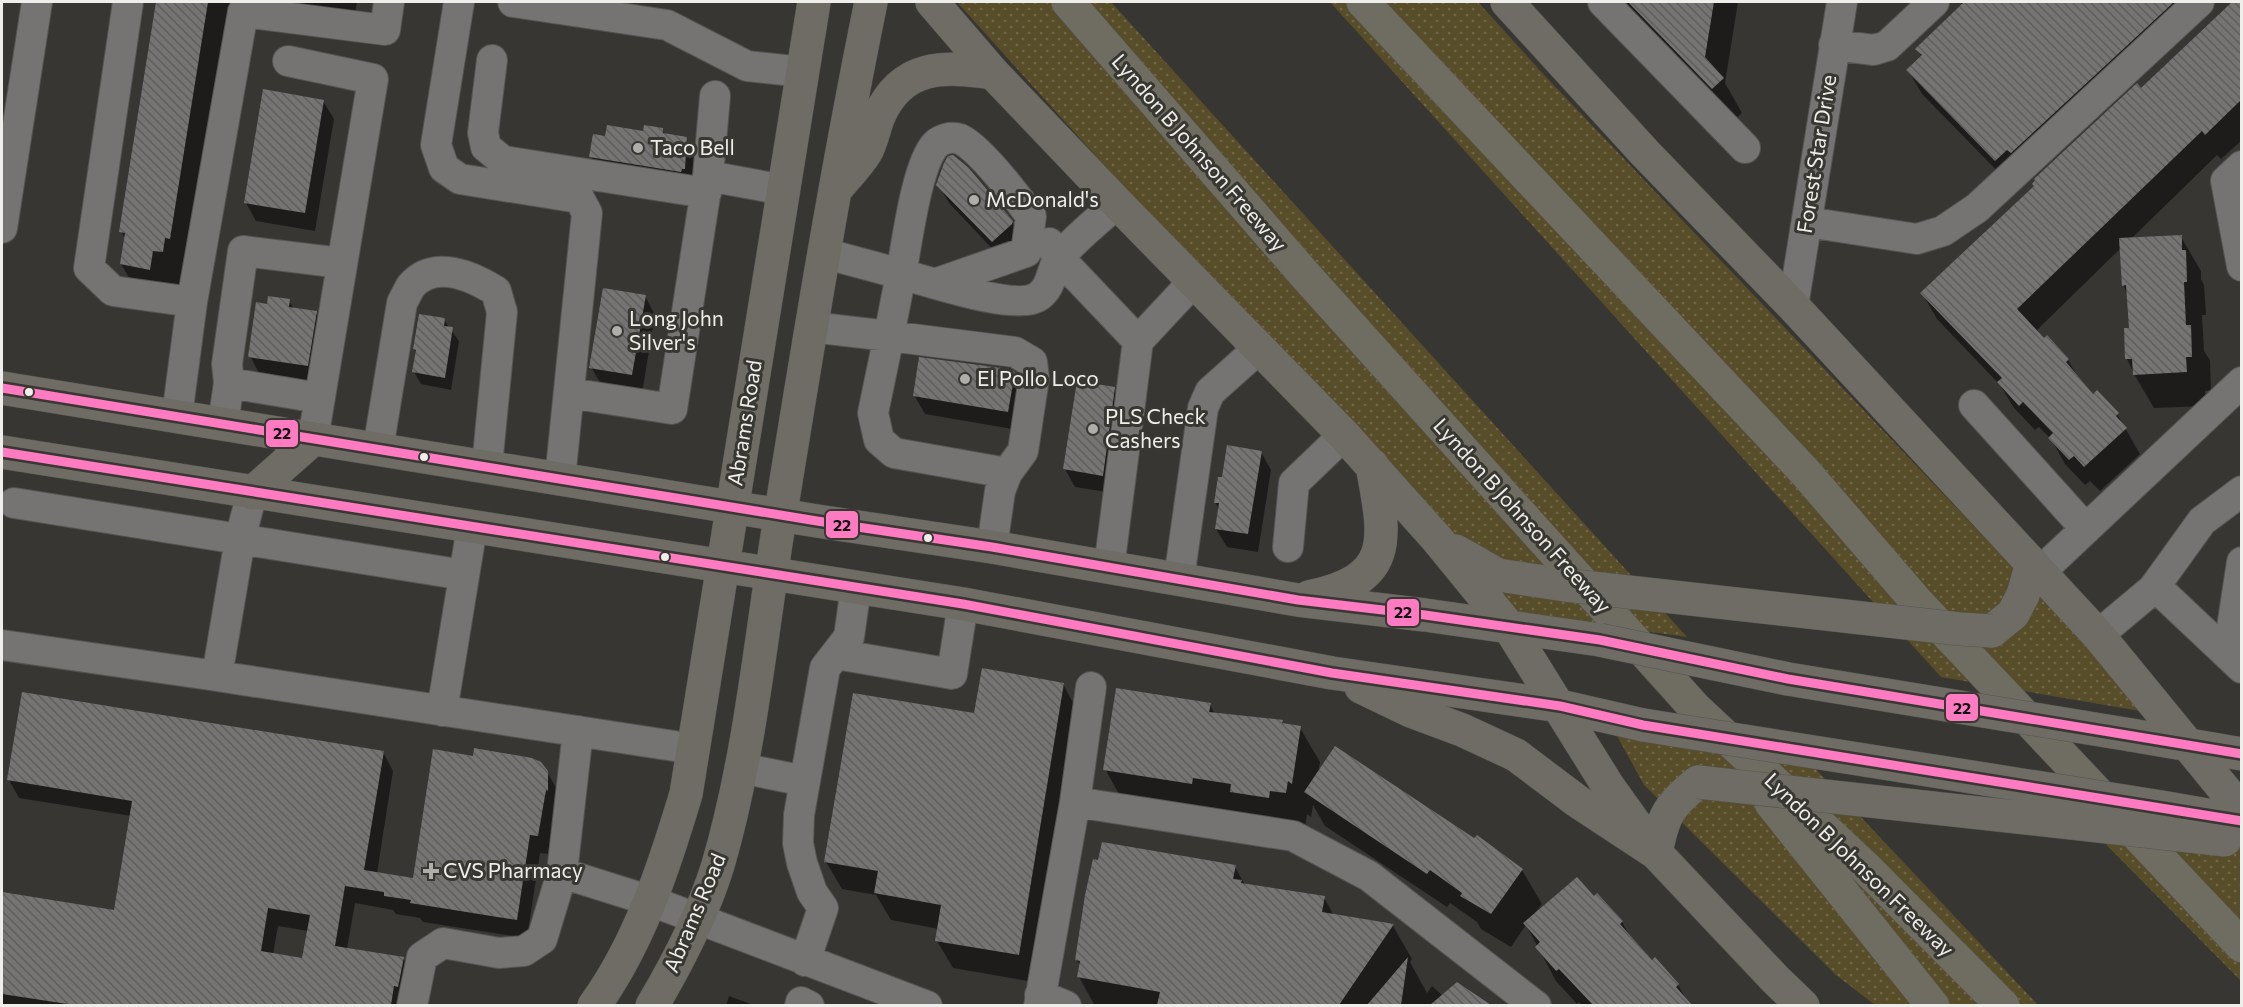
<svg xmlns="http://www.w3.org/2000/svg" width="2243" height="1007" viewBox="0 0 2243 1007" font-family="Commissioner,sans-serif">
	<style>
		.grass { fill: url(#grass-dots) }
		.shadow { fill: #0007; fill-rule: evenodd }
		.building { fill: url(#building-back-hatch); fill-rule: evenodd }
		.lines { fill: none; stroke-linecap: round; stroke-linejoin: round }
		.minor-casing { stroke: #555451; stroke-width: 32 }
		.major-casing { stroke: #555451; stroke-width: 34 }
		.highway-casing { stroke: #555451; stroke-width: 34 }
		.minor { stroke: #757472; stroke-width: 30 }
		.major { stroke: #6e6c65; stroke-width: 33 }
		.highway { stroke: #6f6c62; stroke-width: 33 }
		.major-bridge-casing { stroke: #555451; stroke-width: 34; stroke-linecap: butt }
		.major-bridge { stroke: #6e6c65; stroke-width: 33 }
		.bus-1-casing { stroke: #393732; stroke-width: 14 }
		.bus-1 { stroke: #fe7ac1; stroke-width: 9 }
		.poi-dot { fill: #afaeaa; stroke: #393732; stroke-width: 2 }
		.bus-dot { fill: #efeeea; stroke: #393732; stroke-width: 2 }
		.labels { text-anchor: middle; stroke-width: 6; stroke-linejoin: round; paint-order: stroke }
		.poi-label { font-size: 21px; fill: #efeeea; stroke: #393732; text-anchor: start }
		.street-label { font-size: 21px; fill: #efeeea; stroke: #393732 }
		.line-badge { stroke: #393732; stroke-width: 2 }
		.pale-badge-label { font-size: 16px; text-anchor: middle; font-weight: bold; fill: #111 }
	</style>
	<defs>
		<pattern id="grass-dots" width="8" height="8" patternUnits="userSpaceOnUse" patternTransform="scale(1.5)"><rect width="8" height="8" fill="#584d29"/><path d="M2 2h.1M6 6h.1" fill="none" stroke="#706748" stroke-width="1.8" stroke-linecap="round"/></pattern>
		<pattern id="building-back-hatch" width="6" height="6" patternUnits="userSpaceOnUse" patternTransform="scale(1.5)"><rect width="6" height="6" fill="#757472"/><path d="M-1 5l2 2M0 0l6 6M5-1l2 2" fill="none" stroke="#5e5e5c"/></pattern>
	</defs>
	<rect width="100%" height="100%" fill="#383633"/>
	<!-- grass -->
	<path class="grass" d="M957,2h154l576,635 -180,-25z
		M1330,2h148l67,74 607,637 -211,-36z
		M1616,734l193,28 229,243h-163l-39,-30 -192,-190z
		M2065,803l161,21 15,19v138z"/>
	<!-- shadow -->
	<path class="shadow" d="M158,2h199l-3,18 -122,-15 -50,281 -10,-2 -3,19 -28,-5 -20,-34 4,-25 -4,-8z
		M1626,2h112l-13,81 17,30 -10,9 -77,-80z
		M1960,2h255l-190,174 -15,8 -88,-90 -14,-24 14,-13 -5,-8 46,-44z
		M2234,2h8v138l-21,19 -4,-4 -86,84 50,-2 20,34v8l3,6 2,30h-4l2,36 6,9 1,30 -6,1 1,15 -52,2 -20,-34 -7,-15 3,-30 -2,-35 -5,-9 -2,-37 -85,83 32,29 12,21 13,15 24,18 23,40 -40,37 -10,-10 -5,4 -20,-21 -14,-25 -12,-12 -4,3 -21,-22 -14,-23 -63,-66 -15,-26z
		M323,101l11,18 -19,112 -59,-10 -10,-18z
		M662,130l4,5 20,3 11,19 -2,30 -94,-12 -10,-18 15,-19z
		M938,184l74,38 11,18 -20,20 -54,-57z
		M645,296l10,19 -13,78 -40,-7 -11,-19z
		M289,301l5,8 22,4 10,18 -8,53 -58,-9 -10,-19 18,-51z
		M444,320l15,21 -8,49 -30,-6 -7,-12 3,-19 -3,-4z
		M1013,373l11,19 -6,38 -93,-16 -11,-19z
		M1114,389l10,18 -11,86 -38,-6 -10,-18z
		M1261,452l10,18 -13,82 -31,-5 -11,-18 3,-20 -4,-7z
		M1063,684l15,28 -44,270 -81,-14 -16,-27 2,-12 -48,-9 -15,-25 -34,-6 -16,-27 150,-148z
		M1210,705l5,9 67,8 2,3 16,3 20,34 -2,12 204,96 20,34 -8,10 60,-16 3,-3 25,27 10,18 20,22 3,-3 23,26 12,21h-107l-4,-4 -2,2 -21,-23 -30,-56 -15,22 -30,-18 -4,-7 -27,-19 -3,4 -122,-81 -12,-21 -2,12 -4,-3 -2,13 -181,-24 -19,-34z
		M383,752l10,19 -16,102 37,6 133,-107 11,19 -2,17 -8,46 -8,-1 -13,85 -104,-16 -3,-4 -24,-4 -3,-4 -38,-7 -8,46 56,9 11,19 -10,29h-402v-113l114,19 15,-96 -112,-18 -10,-18zM278,926l30,5 -5,28 -30,-5z
		M1235,867l10,18 79,12 10,19 59,10 19,33 -2,3 17,31 5,-7 11,10 14,-12 31,22h-393l-16,-29 2,-10 -5,-8z
		M729,996l27,10h-30z"/>
	<!-- building -->
	<path class="building" d="M156,2h52l-38,237 -5,-1 -2,14 -10,-1 -3,19 -30,-6 5,-31 -6,-1z
		M1628,2h86l-9,55 19,21 -12,11z
		M1964,2h210l-163,151 -4,-3 -12,11 -89,-91 16,-15 -7,-6z
		M2232,2h9v98l-36,35 -3,-4 -185,178 27,29 3,-3 22,24 -3,3 27,32 4,-4 22,23 -3,3 11,12 -43,39 -10,-11 -5,4 -21,-22 5,-5 -30,-31 -4,4 -22,-24 5,-4 -82,-85 114,-107 -2,-2 3,-4 -1,-1 103,-96 4,5z
		M263,89l61,11 -19,113 -61,-10z
		M607,125l36,6 1,-6 19,3v5l24,4 -2,32h-3l-1,3 -92,-15 4,-23 12,2z
		M953,155l15,12 45,54 -1,3 -20,18 -56,-57 8,-22 4,-7z
		M2182,235v15h4l1,32h-3l2,43h5l1,32h-6l1,15 -54,3 -1,-16h-7l-1,-31h5l-3,-43 -4,1 -3,-48z
		M603,288l43,7 -14,80 -43,-7z
		M268,296l22,3 -1,8 28,4 -9,55 -60,-9 8,-55 11,2z
		M419,314l26,4 -1,8 9,1 -8,51 -33,-6 4,-22 -3,-1z
		M919,357l90,12 6,3 -7,40 -95,-16z
		M1077,381l38,6 -12,89 -40,-7z
		M1227,445l35,6 -14,83 -33,-5 4,-26h-5l4,-26h4z
		M982,668l82,15 -45,272 -84,-14 6,-36 -67,-12 4,-22 -54,-9 29,-169 121,20z
		M1116,688l95,15 -2,9 74,8 -1,3 19,3 -9,58 -4,-3 -2,12 -16,-2 -1,7 -39,-6 1,-8 -38,-6 -1,6 -89,-14z
		M22,692l362,59 -20,119 49,8 20,-129 40,7 1,-8 58,10 9,4 7,9v20l-2,-1 -8,46 -8,-1 -13,85 -107,-17 1,-3 -27,-4v-4l-39,-6 -10,60 69,11 -6,30 -4,-1 -3,19h-317l-72,-11v-102l112,18 18,-109 -125,-21zM268,908l42,7 -8,43 -41,-7z
		M1335,746l139,92 3,-3 46,34 -32,45 -31,-18 2,-3 -32,-23 -3,4 -123,-82z
		M1102,842l134,23 -3,14 9,1 -1,3 84,13 -3,16 72,12 -55,81h-182l3,-13 -83,-15 3,-16 -5,-1 10,-65 8,-36 5,1z
		M1577,877l17,19 3,-3 26,28 -3,3 32,36 3,-3 24,27 -3,3 16,18h-99l-34,-36 -3,2 -21,-24 5,-5 -17,-19z
		M1408,957l-7,48h-34z
		M1457,982l34,23h-61z"/>
	<g class="lines">
		<defs>
			<path id="minor" d="M128,2l-39,266 24,23 79,11
				M459,2l-23,143 8,23 16,11 119,19 8,15 -27,266
				M513,2l154,23 80,41 56,6
				M1603,2l142,146
				M1834,45l40,5 13,-4 47,-44
				M492,60l-9,73 3,14 17,14 203,32
				M288,61l85,18 -60,360
				M715,96l-7,80 76,14
				M2242,166l-16,15 16,85
				M1807,222l110,17 26,-8 34,-23 222,-206
				M2,228l35,-226
				M1049,243l10,15 79,83
				M823,253l78,21 -12,62 126,16 17,10 2,16 -11,73 -16,22
				M937,283l89,-31 5,-36c-14,-19 -51,-68 -71,-77 -9,-3 -19,0 -25,6 -19,22 -28,99 -34,129 27,7 117,38 138,22 14,-10 11,-26 21,-39 13,-17 40,-38 57,-54
				M1793,306l49,-304
				M811,327l78,9 -16,77 6,27 15,13 113,20 -7,18 -8,56
				M229,383l90,15
				M569,393l103,16 36,-233
				M1974,405l112,124
				M177,416l15,-114 51,-290 142,18 4,-28
				M223,424l6,-41 -2,-19 16,-113 98,12
				M378,449l24,-146c3,-6 6,-12 9,-17 23,-27 61,-10 85,5l6,21 -15,154
				M252,493l-12,46 -23,137 477,73
				M14,503l450,72
				M1288,547l6,-64 50,-48
				M1109,568l29,-227 56,-60
				M2040,572l202,-190
				M1179,579l24,-171 7,-16 48,-43
				M2155,586l87,82
				M2098,635l55,-46 49,-68 40,-30
				M2,645l215,31
				M836,654l116,20 11,-70
				M2228,654l14,-92
				M1091,687l-16,115 218,34 76,40 167,130
				M442,711l30,-184
				M578,731l-16,142 89,28 276,105
				M740,768l65,13
				M805,961l18,-53 -11,-16 -10,-29 -4,-20 1,-28 26,-147 24,-31 7,-50
				M1040,995l26,11
				M412,1006l10,-49 21,-14 56,10 25,-2 18,-12 20,-66
				M800,1006l1,-4 8,4
				M1039,1006l36,-204"/>
			<path id="major" d="M932,2l61,71 124,130 227,232 93,104 72,88 99,159 48,67 120,127 27,26
				M1507,2l138,151 148,153 305,329 144,176
				M837,188c9,-11 21,-23 29,-36 6,-10 8,-24 13,-36 23,-52 64,-50 114,-43
				M2,388l815,133 175,26 306,53 127,15 175,25
				M2,452l961,152 369,69 228,33 83,19
				M252,493l61,-54
				M1456,551l42,24 67,10
				M1309,597c88,-18 76,-60 63,-132
				M1992,631l21,-17 10,-19 9,-32
				M1361,687l50,24 51,19 54,25 61,46 79,52c7,-37 12,-47 42,-71
				M2131,735l111,19
				M2161,807l81,14
				M594,1006c46,-64 70,-139 92,-212l128,-792
				M652,1006c26,-44 51,-92 66,-141 33,-113 43,-232 62,-347 28,-173 56,-345 91,-516"/>
			<path id="highway" d="M1068,2l237,273 390,433 169,158 139,140
				M1363,2l442,470 112,130 325,344
				M1771,803l162,203"/>
		</defs>
		<!-- minor casing -->
		<use href="#minor" class="minor-casing"/>
		<!-- major casing -->
		<use href="#major" class="major-casing"/>
		<!-- highway casing -->
		<use href="#highway" class="highway-casing"/>
		<!-- minor -->
		<use href="#minor" class="minor"/>
		<!-- major -->
		<use href="#major" class="major"/>
		<!-- highway -->
		<use href="#highway" class="highway"/>
		<defs>
			<path id="major-bridge" d="M1565,585l395,44 32,2
				M1600,640l188,39 343,56
				M1643,725l518,82
				M1698,782l527,58"/>
		</defs>
		<!-- major-bridge casing -->
		<use href="#major-bridge" class="major-bridge-casing"/>
		<!-- major-bridge -->
		<use href="#major-bridge" class="major-bridge"/>
		<defs>
			<path id="bus-1" d="M2,388l815,133 175,26 306,53 127,15 175,25 188,39 454,75
				M2,452l961,152 369,69 228,33 83,19 599,96"/>
		</defs>
		<!-- bus-1 casing -->
		<use href="#bus-1" class="bus-1-casing"/>
		<!-- bus-1 -->
		<use href="#bus-1" class="bus-1"/>
	</g>
	<!-- markers -->
	<g class="poi-dot">
		<circle cx="638" cy="148" r="6"/>
		<circle cx="974" cy="200" r="6"/>
		<circle cx="617" cy="331" r="6"/>
		<circle cx="965" cy="379" r="6"/>
		<circle cx="1093" cy="429" r="6"/>
		<path d="M428 862h6v6h6v6h-6v6h-6v-6h-6v-6h6z"/>
	</g>
	<g class="bus-dot">
		<circle cx="29" cy="392" r="5"/>
		<circle cx="424" cy="457" r="5"/>
		<circle cx="928" cy="538" r="5"/>
		<circle cx="665" cy="557" r="5"/>
	</g>
	<g class="labels">
		<!-- poi labels -->
		<g class="poi-label">
			<text x="650" y="155">Taco Bell</text>
			<text x="986" y="207">McDonald's</text>
			<text x="629" y="326">Long John<tspan x="629" dy="24">Silver's</tspan></text>
			<text x="977" y="386">El Pollo Loco</text>
			<text x="1105" y="424">PLS Check<tspan x="1105" dy="24">Cashers</tspan></text>
			<text x="443" y="878">CVS Pharmacy</text>
		</g>
		<!-- street labels -->
		<g class="street-label">
			<text transform="translate(1199 153) rotate(49)" y="7">Lyndon B Johnson Freeway</text>
			<text transform="translate(1817 154) rotate(-81)" y="7">Forest Star Drive</text>
			<text transform="translate(745 423) rotate(-81)" y="7">Abrams Road</text>
			<text transform="translate(1522 516) rotate(48)" y="7">Lyndon B Johnson Freeway</text>
			<text transform="translate(1859 865) rotate(44)" y="7">Lyndon B Johnson Freeway</text>
			<text transform="translate(695 913) rotate(-67)" y="7">Abrams Road</text>
		</g>
	</g>
	<g class="line-badge">
		<rect x="265" y="419" width="34" height="29" rx="6" fill="#fe7ac1"/>
		<rect x="825" y="510" width="34" height="29" rx="6" fill="#fe7ac1"/>
		<rect x="1386" y="598" width="34" height="29" rx="6" fill="#fe7ac1"/>
		<rect x="1945" y="693" width="34" height="29" rx="6" fill="#fe7ac1"/>
	</g>
	<g class="pale-badge-label">
		<text x="282" y="439">22</text>
		<text x="842" y="531">22</text>
		<text x="1403" y="618">22</text>
		<text x="1962" y="714">22</text>
	</g>
	<!-- border -->
	<rect width="2243" height="1007" fill="none" stroke="#efeeea" stroke-width="6"/>
</svg>
